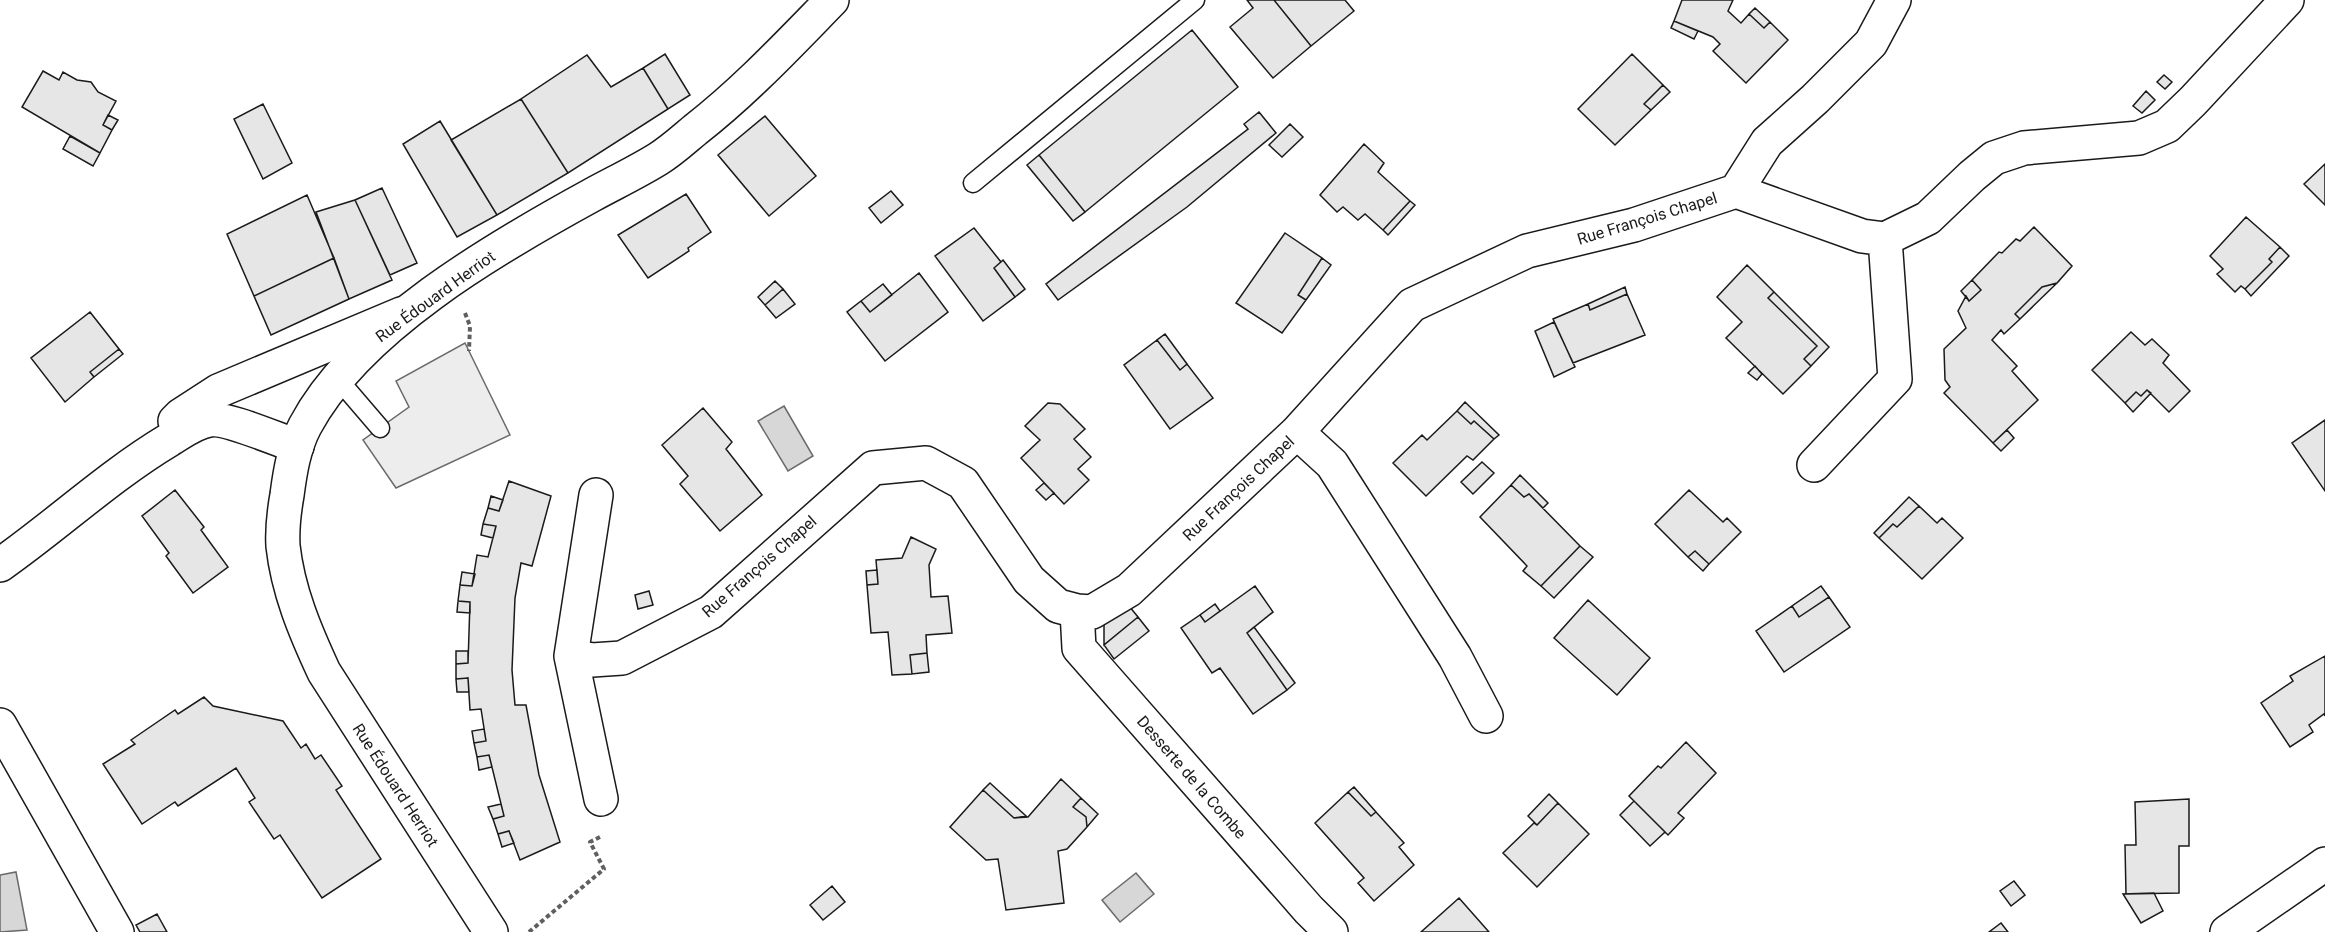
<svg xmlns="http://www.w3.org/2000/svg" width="2325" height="932" viewBox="0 0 2325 932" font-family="Roboto,sans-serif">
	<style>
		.built { fill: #ededed; stroke: #6a6a6a; stroke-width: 1.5 }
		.water { fill: #d7d7d7; stroke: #6a6a6a; stroke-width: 1.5 }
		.building { fill: #e6e6e6; stroke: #1a1a1a; stroke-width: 1.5 }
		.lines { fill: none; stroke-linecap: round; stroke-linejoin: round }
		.lane-casing { stroke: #1a1a1a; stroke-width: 21 }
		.street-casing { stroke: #1a1a1a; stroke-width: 36 }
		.secondary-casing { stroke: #1a1a1a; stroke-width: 36 }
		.path { stroke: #5f5f5f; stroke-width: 4; stroke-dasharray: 4.5 3; stroke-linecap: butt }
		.lane { stroke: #fff; stroke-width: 18 }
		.street { stroke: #fff; stroke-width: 33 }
		.secondary { stroke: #fff; stroke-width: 33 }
		.labels { text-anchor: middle; stroke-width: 4.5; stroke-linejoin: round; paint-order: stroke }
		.street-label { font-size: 16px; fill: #1a1a1a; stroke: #fff }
	</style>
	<rect width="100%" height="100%" fill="#fff"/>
	<!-- built -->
	<path class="built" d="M465,343l45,92 -114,53 -33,-48 46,-33 -13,-26z"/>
	<!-- water -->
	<path class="water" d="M784,406l29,50 -25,15 -30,-50z
		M16,872l11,58 -27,2v-57z
		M1136,873l18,21 -34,28 -18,-22z"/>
	<!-- building -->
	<path class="building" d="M1247,0h27l37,46 -38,32 -43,-51 23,-19z
		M1274,0h71l9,11 -43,35z
		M1682,0h51l-5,11 13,12 8,-9 15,14 6,-6 18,18 -42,43 -33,-32 7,-7 -7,-7 -39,-16z
		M1755,8l15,14 -6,6 -15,-14z
		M1674,21l24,10 -4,8 -23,-11z
		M1192,30l46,57 -153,125 -46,-57z
		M665,54l25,41 -22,14 -25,-41z
		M1632,54l31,31 -19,19 7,6 -36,35 -37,-36z
		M587,55l24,32 32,-19 25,41 -100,64 -47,-74z
		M43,71l16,9 4,-8 14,8 14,2 7,10 18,9 -13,24 9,5 -12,23 -78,-46z
		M2164,75l8,7 -7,7 -8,-7z
		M1663,85l7,7 -19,18 -7,-6z
		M2146,91l9,9 -13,13 -9,-7z
		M521,99l47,74 -71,42 -46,-75z
		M263,104l29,59 -29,16 -29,-60z
		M1259,112l17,21 -89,74 -129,93 -12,-16 202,-155 -4,-5z
		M108,115l10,5 -6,10 -9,-5z
		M765,116l51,60 -47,40 -51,-61z
		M440,121l57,94 -40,22 -54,-93z
		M1290,124l13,13 -21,20 -13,-12z
		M70,136l30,17 -7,13 -30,-17z
		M1364,144l20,19 -6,9 32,29 -27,29 -18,-16 -7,6 -15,-13 -6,5 -17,-17z
		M1039,155l46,57 -12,9 -46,-56z
		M2325,164v41l-21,-21z
		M382,188l35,75 -27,12 -35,-75z
		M891,191l12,14 -22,18 -12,-15z
		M686,194l25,38 -23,16 1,3 -41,27 -30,-43z
		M307,195l27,63 -80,38 -27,-62z
		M355,200l37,80 -43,19 -33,-87z
		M1410,201l5,4 -27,30 -5,-5z
		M2246,217l34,30 -11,12 3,3 -27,27 -4,-3 -6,6 -18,-18 6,-5 -13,-13z
		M2034,227l38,39 -15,17 -15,4 -27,27 5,5 -16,15 -3,-4 -9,10 25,26 -5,5 26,29 -45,43 -49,-50 6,-6 -5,-7 -1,-31 22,-21 -8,-17 8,-15 3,5 12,-11 -9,-10 27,-28 3,1 14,-14 4,2z
		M974,228l27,34 -7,6 21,29 -32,24 -48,-65z
		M1285,233l37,25 -24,37 8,5 -24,33 -46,-30z
		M2280,247l9,9 -38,40 -6,-7 27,-27 -3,-3z
		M334,258l15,41 -78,36 -17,-39z
		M1322,258l9,7 -25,35 -8,-5z
		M1003,260l22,29 -10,8 -21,-29z
		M1747,265l27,27 -6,6 49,48 -13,13 7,7 -28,28 -57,-56 16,-16 -25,-25z
		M919,273l29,39 -63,49 -38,-49 14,-11 9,11z
		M1972,280l9,10 -12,11 -8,-10z
		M775,281l8,8 -18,16 -7,-8z
		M2057,283l-37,36 -5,-5 27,-27z
		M883,284l9,11 -22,17 -9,-11z
		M1625,287l2,7 -37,16 -2,-6z
		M783,289l12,15 -19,14 -11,-13z
		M1774,292l55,55 -18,19 -7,-7 13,-13 -49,-48z
		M1627,294l18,41 -72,28 -20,-44 35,-15 2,6z
		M90,312l29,37 -29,23 4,5 -29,25 -34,-44z
		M1554,322l21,45 -21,10 -19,-46z
		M2131,332l14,13 7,-6 17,16 -6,8 27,28 -21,21 -22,-22 -6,6 -5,-4 -11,11 -33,-33z
		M1165,334l22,30 -7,6 -23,-30z
		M1157,340l23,30 7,-6 26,34 -43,31 -46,-64z
		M119,349l4,5 -29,23 -4,-5z
		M1755,366l7,8 -5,6 -9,-7z
		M2147,390l4,3 -18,19 -8,-9 11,-11 5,4z
		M1465,402l34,33 -5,4 -20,-18 -3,3 -14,-13z
		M1048,403l12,1 25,25 -11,10 17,18 -13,12 11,11 -25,24 -43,-46 19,-18 -15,-14z
		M703,408l29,34 -6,7 36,46 -42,36 -40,-47 8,-8 -26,-31z
		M1457,411l14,13 3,-3 20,18 -21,21 -6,-4 -41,40 -33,-33 29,-28 5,5z
		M2325,420v71l-33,-48z
		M2007,430l7,8 -13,13 -8,-8z
		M1482,462l12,11 -21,21 -12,-12z
		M1520,475l28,28 -5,5 -14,-14 -5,3 -13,-12z
		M509,481l42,15 -19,70 -11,-3 -6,35 -3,72 3,35h11l13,70 21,67 -40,18 -11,-29 -11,3 -5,-15 11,-3 -15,-61 -12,2 -3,-14 12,-2 -5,-32 -11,1 -2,-32 -12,1v-15l12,-1 2,-61 -12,-1 2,-16 12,1 5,-31 11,2 8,-31 -13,-2 5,-16 11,3z
		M1044,483l10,10 -8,7 -10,-10z
		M1511,485l13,12 5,-3 51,52 -39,40 -18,-15 4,-5 -47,-49z
		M175,490l29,37 -3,3 27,37 -35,26 -27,-37 3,-3 -27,-37z
		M1689,490l34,32 4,-4 14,14 -32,32 -14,-13 -7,6 -33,-33z
		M491,496l12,4 -4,11 -11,-3z
		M1909,497l10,9 -22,21 -4,-3 -14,14 -5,-5z
		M1919,506l18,17 5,-5 21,20 -41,41 -43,-41 14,-14 4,3z
		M483,524l13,2 -3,12 -12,-3z
		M911,537l25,12 -7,16 2,32 17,-1 4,37 -26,2 1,18 -17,2 2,19 -20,1 -4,-43 -17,1 -4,-48 11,-1 -2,-24 26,-2z
		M1580,546l13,11 -39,41 -13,-12z
		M1695,551l14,13 -6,7 -15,-14z
		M877,570l1,14 -11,1 -1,-14z
		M462,572l13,2 -3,12 -12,-1z
		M1255,586l18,26 -26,21 40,57 -34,24 -33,-46 -8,5 -31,-45 19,-13 5,7z
		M1821,586l8,11 -30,20 -7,-11z
		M649,591l4,14 -15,4 -3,-14z
		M1829,597l21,30 -66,45 -28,-41 36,-25 7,11z
		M1588,600l62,58 -33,37 -63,-57z
		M458,601l12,1v11l-13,-1z
		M1215,604l5,7 -15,11 -5,-7z
		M1129,606l9,11 -34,28v-25z
		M1138,617l11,14 -35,28 -10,-14z
		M1254,627l41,56 -8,7 -40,-57z
		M456,651h12v12l-12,1z
		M927,653l2,19 -17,2 -2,-19z
		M2325,656v60l-1,-2 -15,11 4,7 -23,15 -29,-44 32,-22 -3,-5z
		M468,678l1,14h-12l-1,-13z
		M204,697l9,9 70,15 18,27 5,-4 9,15 6,-4 21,31 -6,4 45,69 -59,39 -42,-63 -6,4 -25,-37 6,-4 -19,-30 -58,38 -3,-4 -33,22 -39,-60 32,-20 -4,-4 44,-30 3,4z
		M484,729l2,12 -12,2 -2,-12z
		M1686,742l30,31 -38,40 6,5 -16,17 -39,-39 29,-30 3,2z
		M489,755l3,12 -13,3 -2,-13z
		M1061,779l20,19 -8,9 13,10 1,10 -20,22 -9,2 6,52 -58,7 -8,-51 -12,1 -36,-33 33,-37 31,28 14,-1z
		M990,783l36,33 -12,2 -31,-28z
		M1354,787l22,25 -5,4 -23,-24z
		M1348,792l23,24 5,-4 28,31 -5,4 15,18 -40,36 -16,-18 6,-5 -49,-55z
		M1549,794l9,9 -21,22 -9,-9z
		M1081,798l17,16 -11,13 -1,-10 -13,-10z
		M2189,799v47h-10v47l-53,1 -1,-49h11l-1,-43z
		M1634,801l31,31 -15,14 -30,-31z
		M1558,803l31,31 -52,53 -34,-34 31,-30 3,2z
		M501,804l3,12 -11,3 -5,-12z
		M509,831l5,12 -12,4 -4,-13z
		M2014,881l11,14 -14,11 -11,-15z
		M832,886l13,16 -22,18 -13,-15z
		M2154,893l9,18 -22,12 -18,-29z
		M1459,898l30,34h-68z
		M157,914l10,18h-27l-4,-7z
		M2001,923l7,9h-19z"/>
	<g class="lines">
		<defs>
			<path id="lane" d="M973,183l222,-183
				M338,379l42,49"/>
			<path id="street" d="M1736,191l126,45 23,3 43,-21 44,-42 22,-18 30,-10 115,-10 28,-12 26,-25 94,-101
				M175,421l6,-6 37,-24 183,-77
				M1297,432l35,32 123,193 31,59
				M1814,465l81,-86 -10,-140
				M596,495l-25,161 30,143
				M0,565c57,-40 109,-89 169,-125 12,-7 26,-18 41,-20 16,-3 68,20 87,26
				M1077,611l2,37 230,262 22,22
				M571,656l21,4 30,-2 89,-46 162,-144 53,-5 37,20 66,97 29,26 19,5 15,1 37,-22 168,-158 115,-127 115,-54 107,-26 102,-34 31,-49 48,-43 56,-56 23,-43
				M0,725l117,207
				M2227,932l98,-68"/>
			<path id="secondary" d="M491,932l-167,-260c-19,-41 -36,-81 -41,-126 -1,-17 1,-34 4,-51 3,-23 7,-48 18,-69 52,-98 190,-178 287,-231 22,-12 45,-23 66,-36 13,-8 25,-19 37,-29 50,-39 93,-85 137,-130"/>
		</defs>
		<!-- lane casing -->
		<use href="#lane" class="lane-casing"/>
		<!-- street casing -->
		<use href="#street" class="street-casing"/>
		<!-- secondary casing -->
		<use href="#secondary" class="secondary-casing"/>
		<!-- path -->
		<path class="path" d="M465,313l5,13 -1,25
			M529,932l75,-63 -14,-27 12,-6"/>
		<!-- lane -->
		<use href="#lane" class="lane"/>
		<!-- street -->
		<use href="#street" class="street"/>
		<!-- secondary -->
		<use href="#secondary" class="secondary"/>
	</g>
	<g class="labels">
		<!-- street labels -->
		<g class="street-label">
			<text transform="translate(1647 218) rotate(-17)" y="6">Rue François Chapel</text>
			<text transform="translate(435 296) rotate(-36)" y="6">Rue Édouard Herriot</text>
			<text transform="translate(1238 488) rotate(-43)" y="6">Rue François Chapel</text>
			<text transform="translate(759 566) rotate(-41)" y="6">Rue François Chapel</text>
			<text transform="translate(1192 777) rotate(49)" y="6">Desserte de la Combe</text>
			<text transform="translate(396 785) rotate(57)" y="6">Rue Édouard Herriot</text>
		</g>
	</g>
</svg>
